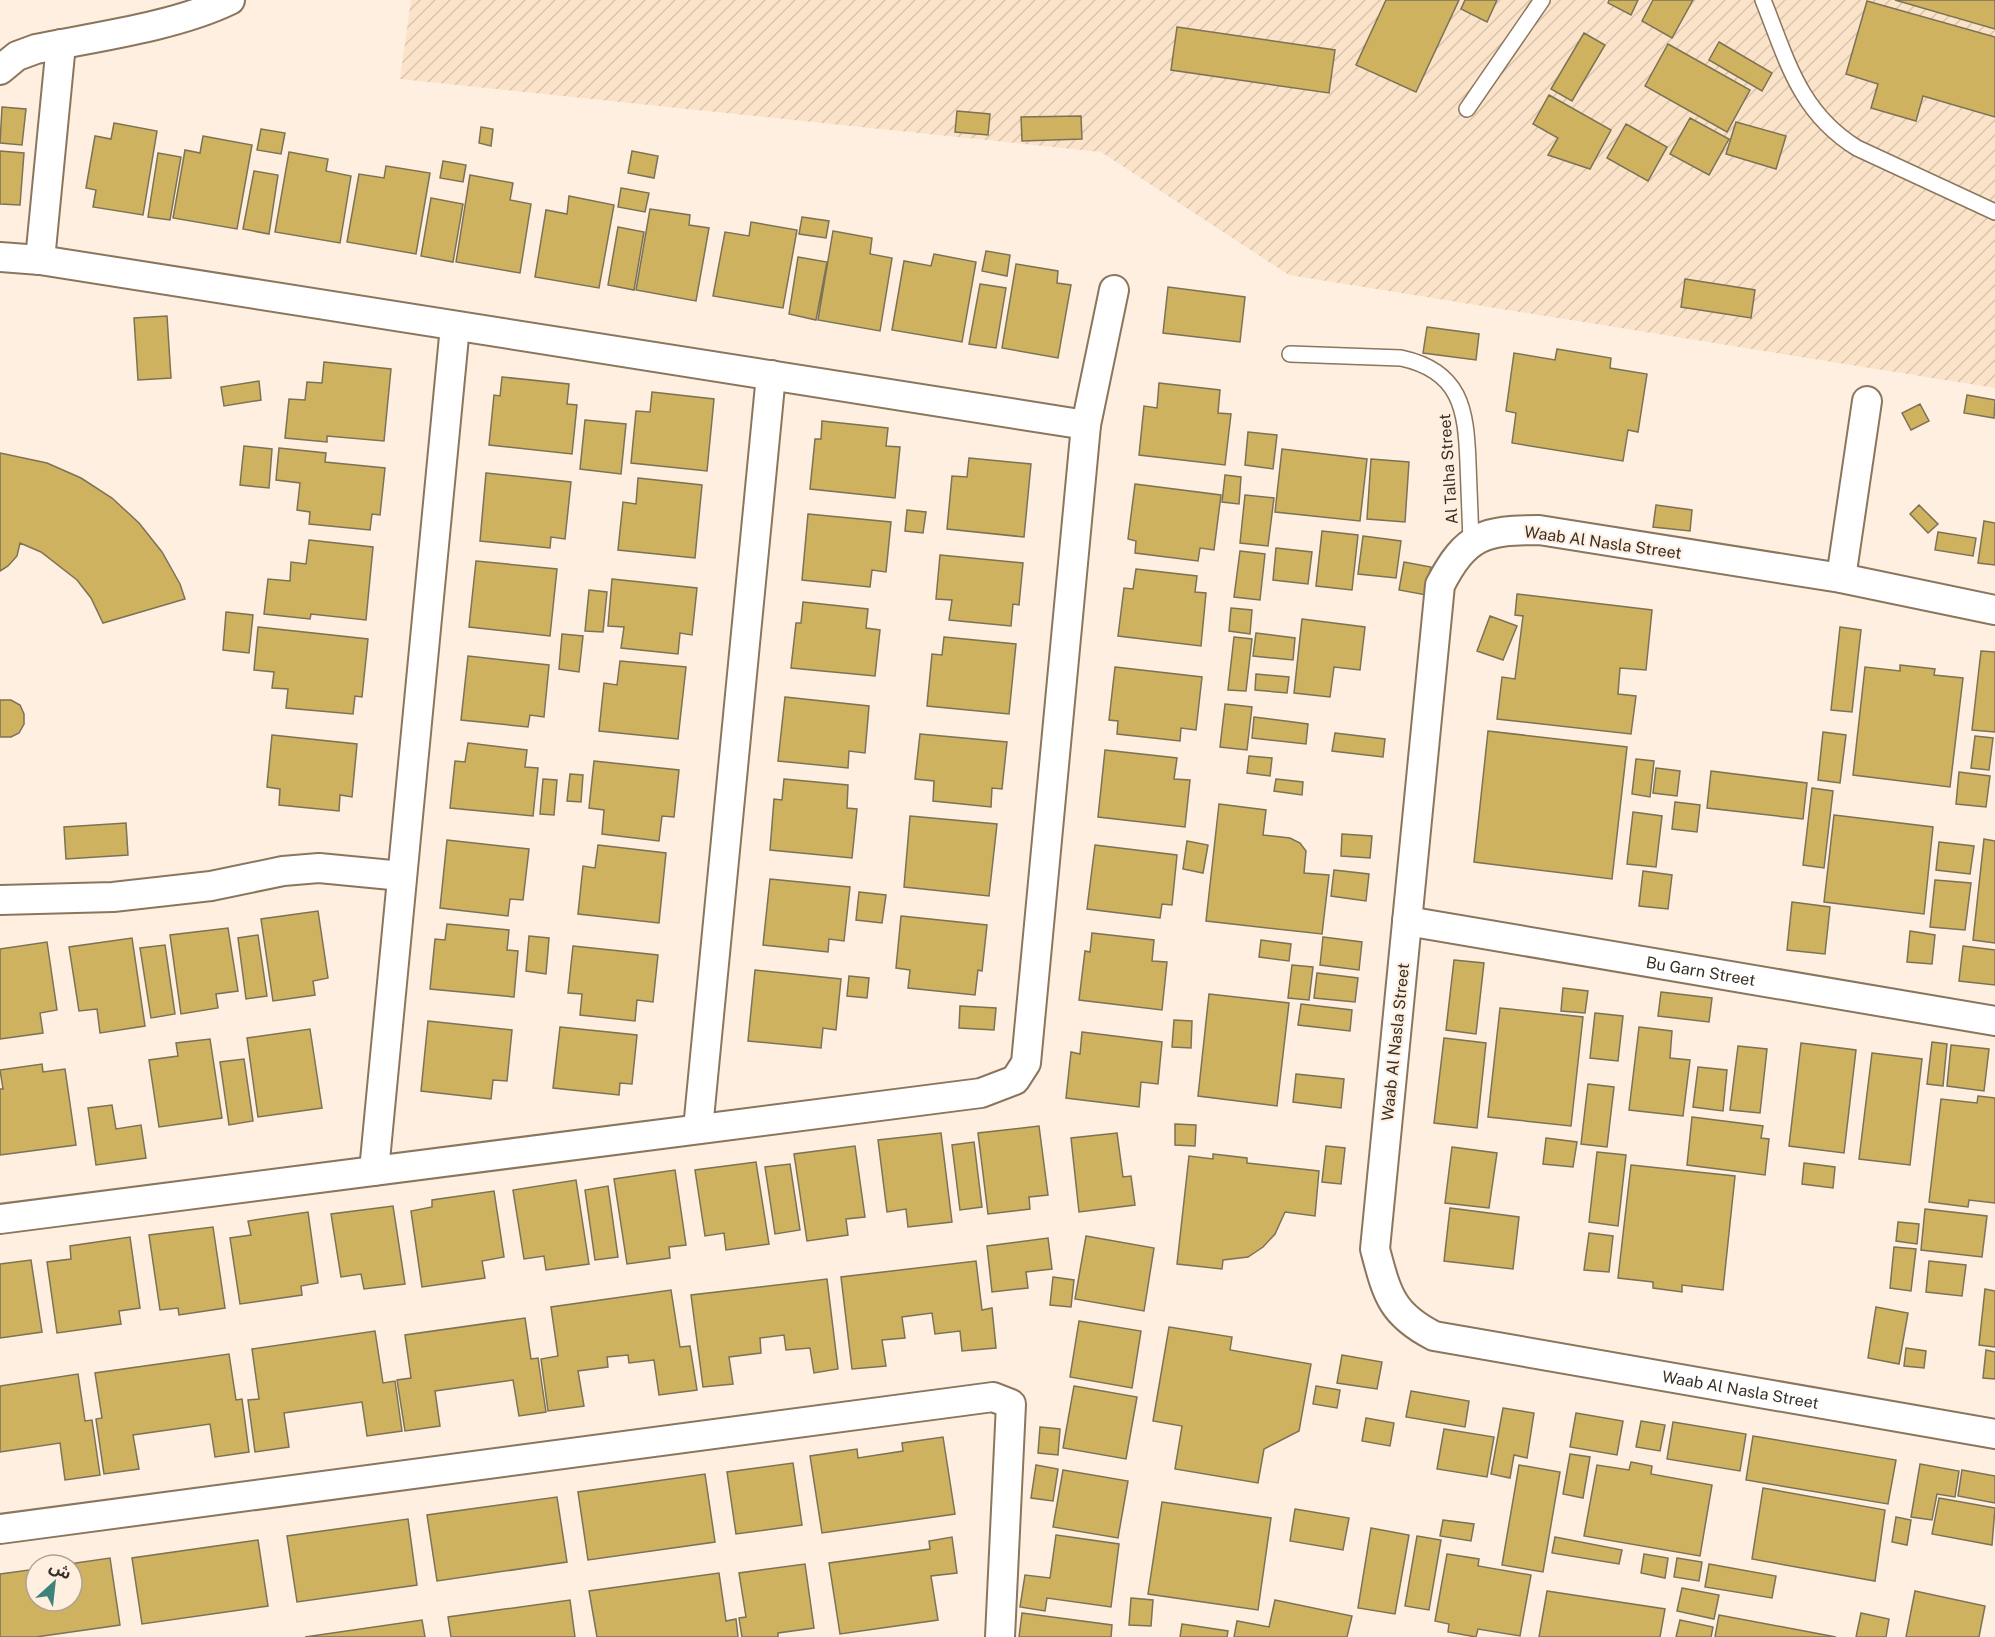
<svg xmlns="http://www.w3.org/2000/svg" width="1995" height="1637" viewBox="0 0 1995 1637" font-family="'Public Sans','Noto Sans Arabic',sans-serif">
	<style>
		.industrial { fill: url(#industrial-furrows) }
		.building { fill: #cfb25f; stroke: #7c7255; stroke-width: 1.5 }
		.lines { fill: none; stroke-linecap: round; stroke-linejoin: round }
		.lane-casing { stroke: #8b755d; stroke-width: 18 }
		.street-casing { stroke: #8b755d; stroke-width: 32 }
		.lane { stroke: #fff; stroke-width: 15 }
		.street { stroke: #fff; stroke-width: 28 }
		.labels { text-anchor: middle; stroke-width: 4.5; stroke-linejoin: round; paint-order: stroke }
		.street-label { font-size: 16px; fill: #372e24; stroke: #ffefe0 }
	</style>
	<defs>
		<pattern id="industrial-furrows" width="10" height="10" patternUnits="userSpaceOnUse" patternTransform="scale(1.5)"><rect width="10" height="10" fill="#fbe3c9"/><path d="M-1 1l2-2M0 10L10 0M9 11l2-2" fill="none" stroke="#d8c3ac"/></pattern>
	</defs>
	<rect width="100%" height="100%" fill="#ffefe0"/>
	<!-- industrial -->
	<path class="industrial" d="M411,0h1584v388l-706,-113 -188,-123 -701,-73z"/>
	<!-- building -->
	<path class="building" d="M1386,0h73l-43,92 -60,-27z
		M1465,0h32l-10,22 -26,-13z
		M1609,0h29l-7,15 -23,-12z
		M1653,0h40l-21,38 -30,-17z
		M1895,0h100v29z
		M1867,1l128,36v80l-72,-21 -7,25 -45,-13 7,-24 -32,-10z
		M1177,27l158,23 -6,43 -158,-23z
		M1584,33l21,12 -33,56 -21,-12z
		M1719,42l53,31 -10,18 -53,-31z
		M1668,44l82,46 -23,42 -82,-46z
		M1549,95l62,35 -21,39 -42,-14 10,-17 -25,-14z
		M2,107l24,2 -4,36 -22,-2z
		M957,111l33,3 -2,21 -33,-3z
		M1081,116l1,23 -60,2 -1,-24z
		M1690,118l39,21 -20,36 -39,-21z
		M1736,122l50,14 -10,33 -50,-15z
		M114,123l43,8 -14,84 -50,-8 3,-17 -10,-2 9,-52 16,3z
		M1626,124l41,23 -19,34 -41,-23z
		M481,127l12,2 -2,17 -12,-3z
		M261,129l24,4 -4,21 -24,-4z
		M203,136l49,9 -15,84 -64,-11 12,-68 15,3z
		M0,151l24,2 -4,52 -20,-1z
		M632,151l26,5 -4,22 -26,-5z
		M289,152l39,7 -2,12 25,5 -11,67 -65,-11z
		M158,153l23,4 -11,63 -22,-3z
		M443,161l23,4 -3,17 -23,-4z
		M386,166l44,7 -14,81 -69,-12 12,-68 25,4z
		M254,171l24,4 -9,59 -26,-5z
		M470,175l43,8 -3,17 21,4 -11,69 -64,-11z
		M621,188l28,5 -4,19 -27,-5z
		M569,196l45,9 -15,83 -64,-11 11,-67 21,4z
		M431,198l32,6 -10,58 -32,-6z
		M650,209l40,6 -1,10 20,3 -13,73 -60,-11z
		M802,217l27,4 -3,17 -27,-4z
		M751,222l46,8 -14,78 -70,-12 12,-64 24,4z
		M618,227l26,5 -10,58 -26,-5z
		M833,231l39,7 -2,16 22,4 -12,73 -62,-11z
		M986,251l24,4 -3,21 -25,-5z
		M934,254l42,8 -14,80 -70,-12 12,-69 27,5z
		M798,257l29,5 -11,58 -27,-6z
		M1016,264l42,7 -1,12 14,2 -13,73 -56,-10z
		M1685,279l70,11 -4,28 -70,-11z
		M980,284l26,4 -10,60 -27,-4z
		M1168,287l77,10 -5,45 -77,-9z
		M167,316l4,62 -33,2 -4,-62z
		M1427,327l52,7 -3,26 -53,-7z
		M1557,349l54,9 -1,10 37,6 -9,58 -10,-2 -5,31 -111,-18 4,-30 -10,-2 8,-58 41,7z
		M324,362l67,7 -7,72 -57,-5v6l-42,-4 4,-39 16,1 2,-18 15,1z
		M502,377l67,7 -2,20 10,1 -5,49 -83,-9 5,-50 6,1z
		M259,381l2,19 -37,6 -3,-19z
		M1159,383l61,7 -2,23 13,1 -6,51 -86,-10 5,-49 13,2z
		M652,392l62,7 -7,72 -76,-8 5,-52 14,1z
		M1967,395l28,5 -1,18 -30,-5z
		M1920,404l9,17 -18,9 -9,-17z
		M585,420l41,4 -5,50 -41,-5z
		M822,421l66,7 -2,18 14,1 -5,51 -85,-9 5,-50h6z
		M1248,432l29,3 -4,34 -28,-4z
		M244,446l28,3 -3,39 -29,-3z
		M279,448l47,5 -1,9 60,6 -5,47 -8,-1 -2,16 -61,-6 1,-12 -13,-2 3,-27 -24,-3z
		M1282,449l85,10 -7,62 -85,-9z
		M0,453l47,10 34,15 31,20 27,25 23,29 18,32 5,15 -82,24 -12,-25 -14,-18 -36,-28 -21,-9 -3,13 -9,10 -8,5z
		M969,458l62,6 -7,73 -77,-8 5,-53 15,1z
		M1371,459l38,3 -4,60 -38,-3z
		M486,473l85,9 -6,57 -14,-2 -1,11 -70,-7z
		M1225,475l16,2 -2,27 -17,-2z
		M638,478l64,7 -7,73 -77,-8 5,-48 13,2z
		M1135,484l86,11 -7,55 -14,-2 -2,13 -63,-8 1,-12 -8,-2z
		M1245,495l29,3 -6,48 -28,-3z
		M1656,505l36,5 -2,21 -37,-4z
		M1919,505l19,19 -10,9 -18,-19z
		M907,510l19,2 -3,21 -18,-2z
		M808,514l83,8 -5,50 -14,-2 -2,17 -68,-7z
		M1984,521l11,2v42l-17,-2z
		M1322,531l36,4 -6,55 -36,-4z
		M1938,532l38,6 -3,18 -38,-6z
		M1363,536l38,5 -5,37 -38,-4z
		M309,540l64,7 -7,73 -55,-6 -1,5 -46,-5 4,-35 22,2 1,-19 15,2z
		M1276,548l36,4 -4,32 -35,-4z
		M1240,551l25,3 -5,46 -26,-3z
		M940,555l83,8 -4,42 -6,-1 -2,22 -62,-6 3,-20 -16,-1z
		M476,561l81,8 -7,67 -81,-9z
		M1404,562l27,5 -5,28 -27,-5z
		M1136,569l61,7 -2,16 11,1 -5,53 -83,-10 6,-48 9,1z
		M612,579l85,9 -5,47 -12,-2 -2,21 -57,-6 3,-21 -16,-1z
		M589,590l18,2 -4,40 -18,-1z
		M1517,594l135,16 -6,60 -26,-2 -2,26 18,2 -5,38 -134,-15 5,-42 13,2 8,-63 -8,-1z
		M803,602l65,7 -2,19 14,2 -5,46 -84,-8 5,-45h5z
		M1231,608l21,2 -2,24 -21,-3z
		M226,612l27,3 -4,38 -26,-3z
		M1490,616l27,10 -14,34 -26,-9z
		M1302,619l63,8 -5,43 -26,-3 -4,30 -36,-4z
		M258,627l110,12 -6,58 -7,-1 -2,18 -67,-6 2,-19 -16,-1 2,-16 -20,-2z
		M1840,627l21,3 -9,82 -21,-2z
		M1256,633l39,5 -2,22 -40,-4z
		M562,634l21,2 -4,36 -20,-3z
		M944,637l72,7 -7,70 -82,-8 5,-52 10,1z
		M1234,637l18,2 -6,52 -18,-1z
		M1981,651l14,1v80l-23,-2z
		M468,656l81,9 -5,52 -14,-2 -2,12 -67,-7z
		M620,661l66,6 -8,72 -79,-8 5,-48 13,2z
		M1900,665l35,4 -1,6 29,3 -13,109 -97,-12 12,-108 35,4z
		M1115,667l87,10 -6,53 -15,-2 -1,13 -63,-7 1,-13 -9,-1z
		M1256,674l33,3 -2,16 -32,-3z
		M785,697l84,9 -4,47 -16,-2 -1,17 -70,-7z
		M0,700h11l9,5 4,9v10l-5,9 -8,4h-11z
		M1225,704l27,3 -5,43 -27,-3z
		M1254,717l54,7 -2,20 -54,-6z
		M1488,731l139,16 -15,132 -138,-17z
		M1823,732l23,3 -6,48 -22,-3z
		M1335,733l50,6 -2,18 -51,-6z
		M920,734l87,8 -5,47 -10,-1 -1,19 -58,-6 1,-20 -19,-2z
		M272,735l85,9 -5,53 -12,-2 -1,16 -60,-6 1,-16 -13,-2z
		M1975,736l18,2 -4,32 -18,-2z
		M468,743l59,7 -2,17 13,1 -5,48 -83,-8 5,-47 10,1z
		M1105,750l72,8 -3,21 16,1 -5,47 -87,-10z
		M1249,756l23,2 -2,18 -23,-3z
		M1636,759l18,2 -4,36 -18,-3z
		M594,761l85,9 -5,47 -12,-1 -3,25 -57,-7 2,-24 -15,-2z
		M1656,768l24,3 -3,25 -24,-3z
		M1711,771l96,12 -4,36 -96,-11z
		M1959,772l31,4 -4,31 -30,-3z
		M570,774l13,1 -2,27 -14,-1z
		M543,779l14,1 -3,35 -14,-1z
		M784,779l64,6 -1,23 10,1 -5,49 -82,-8 4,-51 8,1z
		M1276,779l27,3 -1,13 -28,-4z
		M1812,788l21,3 -9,77 -21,-3z
		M1675,802l25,3 -3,27 -25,-3z
		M1219,804l47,6 -3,25 27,3 10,5 6,8 -2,22 25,2 -7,59 -116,-13z
		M1633,812l29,4 -6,51 -29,-3z
		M1834,815l99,12 -9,87 -100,-12z
		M910,816l87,8 -8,72 -85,-9z
		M126,823l2,32 -62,4 -2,-32z
		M1342,834l30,2 -2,22 -29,-2z
		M1984,839l11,2v102l-22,-3z
		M447,840l82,9 -6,51 -13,-1 -2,17 -68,-8z
		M1187,841l21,4 -5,28 -20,-4z
		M1939,842l35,4 -4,28 -34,-4z
		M598,845l68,8 -7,70 -81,-9 5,-48 12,2z
		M1095,845l82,10 -5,50 -10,-1 -2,14 -73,-9z
		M1334,870l35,4 -3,27 -35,-5z
		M1643,871l29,4 -4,34 -29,-3z
		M770,879l80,8 -6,54 -15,-2 -1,13 -65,-7z
		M1935,880l36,3 -6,47 -35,-3z
		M859,892l27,3 -4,28 -26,-3z
		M1792,902l38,5 -5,47 -38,-4z
		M318,911l10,67 -15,3 2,14 -42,6 -12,-82z
		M901,916l86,9 -5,46 -4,-1 -3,25 -67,-7 2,-18 -14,-2z
		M447,924l62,6 -2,20 11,1 -4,46 -84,-8 5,-50 10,1z
		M228,928l10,63 -22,3 2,14 -37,6 -11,-79z
		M1910,931l25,4 -3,29 -25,-2z
		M1092,933l62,7 -2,21 15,1 -5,48 -83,-10 6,-49 5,1z
		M258,935l9,61 -21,3 -8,-61z
		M529,936l20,2 -3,36 -20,-3z
		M1323,937l39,5 -3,28 -39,-5z
		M132,938l13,88 -45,7 -3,-24 -18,2 -10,-64z
		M1261,940l30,4 -2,17 -30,-4z
		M47,942l10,68 -17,3 3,20 -43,6v-90z
		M165,945l10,69 -24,4 -11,-70z
		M573,946l85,9 -5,47 -16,-2 -2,21 -55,-6 2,-21 -14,-1z
		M1963,946l32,4v35l-36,-4z
		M1454,960l30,3 -8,71 -30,-4z
		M1292,965l21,2 -4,33 -21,-2z
		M755,970l86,9 -5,51 -13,-2 -2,20 -73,-7z
		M1317,973l41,5 -3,24 -41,-4z
		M849,976l20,2 -2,20 -20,-2z
		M1563,988l25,3 -3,22 -24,-2z
		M1661,992l51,6 -3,24 -51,-6z
		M1209,994l80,9 -12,103 -79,-10z
		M1301,1004l51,6 -2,21 -52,-6z
		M960,1006l36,2 -2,22 -35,-2z
		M1500,1008l83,9 -12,109 -83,-9z
		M1595,1013l28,3 -5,45 -28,-3z
		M1174,1020l18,1 -1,27 -19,-1z
		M428,1021l84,9 -5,51 -14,-1 -2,19 -70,-8z
		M560,1027l77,8 -5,49 -12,-1 -1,12 -66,-7z
		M1639,1027l33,4 -2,27 20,2 -7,56 -54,-6z
		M310,1029l12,79 -64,9 -11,-79z
		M1082,1032l80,10 -4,42 -17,-2 -2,25 -73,-9 5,-46 9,2z
		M1444,1038l42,5 -9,85 -43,-5z
		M210,1039l12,79 -63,9 -10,-67 29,-4 -2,-13z
		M1932,1042l15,2 -4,42 -16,-2z
		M1801,1043l55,7 -12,103 -55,-7z
		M1951,1045l38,4 -5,42 -37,-5z
		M1738,1046l29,3 -7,64 -30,-3z
		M1872,1053l50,6 -12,106 -51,-6z
		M244,1059l9,62 -24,4 -9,-63z
		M42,1064l1,8 22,-3 11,76 -76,10v-66h3l-3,-19z
		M1698,1067l29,3 -4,41 -30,-4z
		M1296,1074l48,5 -3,29 -48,-6z
		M1588,1084l26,3 -7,60 -26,-3z
		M1978,1096l17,2v105l-26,-3 -1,7 -39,-5 12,-103 36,4z
		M112,1105l4,24 25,-4 5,33 -50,7 -8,-57z
		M1692,1117l71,9 -2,12 8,1 -4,36 -78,-10z
		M1175,1124l21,1 -1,21 -20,-1z
		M1039,1126l9,69 -19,2 1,12 -42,5 -10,-81z
		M941,1133l11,89 -44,5 -2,-18 -19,3 -9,-72z
		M1117,1133l6,44 8,-1 4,29 -56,7 -8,-74z
		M1546,1138l31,4 -4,25 -30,-3z
		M974,1142l8,65 -22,3 -8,-65z
		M855,1146l10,71 -19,2 2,16 -41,6 -13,-87z
		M1326,1146l19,2 -4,36 -19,-2z
		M1452,1147l45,6 -8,55 -44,-5z
		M1597,1152l29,3 -8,71 -29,-4z
		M1213,1154l34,4v5l72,8 -4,45 -30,-4 -10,22 -12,13 -15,10 -25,3 -1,9 -45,-5 12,-108 24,3z
		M756,1162l13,82 -43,6 -2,-17 -19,3 -10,-66z
		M1804,1163l31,4 -2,21 -31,-4z
		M790,1164l10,66 -25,4 -10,-67z
		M1631,1165l104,11 -12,114 -41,-5v7l-29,-4v-6l-35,-4z
		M675,1170l11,75 -17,2 1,11 -43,6 -13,-85z
		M576,1180l13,84 -43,6 -2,-14 -20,3 -11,-69z
		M608,1186l10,71 -23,3 -10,-70z
		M494,1191l10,66 -22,4 3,17 -63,9 -11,-76 21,-4v-7z
		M393,1206l12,78 -41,5 -3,-15 -20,3 -10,-63z
		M1450,1208l69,9 -6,52 -69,-8z
		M1925,1209l62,7 -5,41 -61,-7z
		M308,1212l10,71 -17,3 1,9 -62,9 -10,-66 21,-3 -3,-14z
		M1898,1222l21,2 -2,20 -21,-3z
		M213,1227l12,81 -46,7 -1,-7 -18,2 -11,-75z
		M1589,1233l24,3 -4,36 -25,-2z
		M1086,1236l68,12 -10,63 -69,-12z
		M130,1237l10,71 -21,3 2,13 -64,9 -10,-71 24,-3 -1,-13z
		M1048,1238l4,31 -26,3 2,16 -36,4 -5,-46z
		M1894,1247l22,2 -5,42 -21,-3z
		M31,1260l11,72 -42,6v-74z
		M976,1261l6,49 10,-2 4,40 -34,3 -2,-20 -25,3 -3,-21 -30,4 3,21 -23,2 4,26 -34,3 -11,-92z
		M1929,1261l37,4 -4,31 -36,-4z
		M1053,1277l21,3 -3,27 -21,-2z
		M827,1279l11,90 -24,4 -4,-25 -24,2 -2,-15 -24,3 1,15 -32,4 4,27 -30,3 -12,-92z
		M1985,1289l10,2v56l-16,-2z
		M671,1290l9,57 10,-1 7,44 -38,5 -5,-35 -25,3 -1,-8 -21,2 1,10 -30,4 6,35 -36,5 -7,-52 17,-3 -7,-49z
		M1876,1307l32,6 -9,51 -31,-6z
		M525,1318l6,41 7,-1 8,54 -27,4 -6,-36 -78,11 5,35 -35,5 -8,-51 14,-2 -6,-43z
		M1079,1321l62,10 -9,57 -62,-11z
		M1169,1327l63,10 -2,13 81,14 -12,67 -35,18 -6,34 -83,-14 7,-43 -29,-5z
		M375,1331l8,52 12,-2 7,50 -35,5 -5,-34 -78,11 5,34 -34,5 -7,-52 11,-1 -7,-50z
		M1906,1348l20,3 -2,17 -20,-2z
		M1986,1350l9,2v27l-12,-1z
		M229,1354l7,46 6,-1 7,53 -34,5 -5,-33 -77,11 6,34 -35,5 -8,-55 6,-1 -7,-45z
		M1342,1355l40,7 -5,27 -40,-6z
		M78,1374l7,47 7,-1 8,55 -35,5 -5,-37 -60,9v-66z
		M1074,1386l63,11 -11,62 -63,-11z
		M1316,1386l24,4 -3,18 -24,-4z
		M1411,1391l58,10 -4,26 -59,-10z
		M1503,1408l31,5 -7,45 -13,-3 -4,23 -19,-4z
		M1576,1413l47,8 -6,34 -47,-8z
		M1366,1418l28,5 -4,23 -28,-5z
		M1641,1421l24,4 -5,26 -24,-4z
		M1673,1422l73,12 -6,37 -73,-12z
		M1040,1427l20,2 -2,26 -20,-2z
		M1444,1429l50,8 -7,40 -50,-8z
		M1753,1436l143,24 -8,44 -142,-24z
		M943,1437l12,77 -133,19 -12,-77 47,-7 1,9 45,-7 -1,-8z
		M1570,1454l20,3 -7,41 -20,-4z
		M1631,1462l21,4 -1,8 61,11 -12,71 -116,-20 13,-71 32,5z
		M793,1463l9,62 -66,9 -9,-62z
		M1920,1464l39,7 -4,26 -18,-3 -5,26 -21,-3z
		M1036,1465l22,4 -5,32 -22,-3z
		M1519,1465l41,7 -17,100 -41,-7z
		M1063,1470l65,11 -10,57 -65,-11z
		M1962,1470l33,6v27l-37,-7z
		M705,1474l10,68 -127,18 -10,-68z
		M1763,1488l122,22 -10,71 -123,-22z
		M557,1497l10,65 -130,19 -10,-66z
		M1939,1498l56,10 -3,37 -60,-11z
		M1162,1502l109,16 -13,92 -110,-16z
		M1295,1509l54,9 -6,32 -53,-9z
		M1896,1517l15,3 -4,25 -15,-3z
		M408,1519l9,66 -120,17 -10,-66z
		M1443,1520l31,4 -3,17 -31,-5z
		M1371,1528l38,7 -14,79 -37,-6z
		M1056,1535l63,9 -8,63 -64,-9 -2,13 -25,-4 5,-32 25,3z
		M1417,1536l24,4 -12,70 -24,-4z
		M952,1537l5,36 -26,3 7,44 -98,14 -11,-71 101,-14 -1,-8z
		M1555,1537l67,13 -3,14 -67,-11z
		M258,1540l10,66 -126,18 -10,-66z
		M1447,1554l32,5 -1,7 53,9 -11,61 -42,-7 -2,8 -28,-5 1,-8 -14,-3z
		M1644,1554l24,4 -3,20 -24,-5z
		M110,1558l10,67 -84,12h-36v-63l36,-5v32h36v-36h-10z
		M1677,1558l25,4 -3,19 -25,-4z
		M805,1564l9,64 -36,5v4h-36l-3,-19 7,-1 -7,-44z
		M1709,1564l67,12 -4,22 -67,-11z
		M719,1573l7,48 10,-2 2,18h-141l-8,-46z
		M1682,1588l37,7 -5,24 -37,-8z
		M1547,1591l118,18 -5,28h-121z
		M1915,1591l70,15 -6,31h-73z
		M1131,1598l22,2 -2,26 -22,-1z
		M570,1600l5,37h-124l-3,-20z
		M1275,1600l77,16 -5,21h-113l3,-16 32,6z
		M1022,1613l90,12 -1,12h-92z
		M1861,1613l28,6 -3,18h-30z
		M1719,1615l117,22h-121z
		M422,1620l3,17h-120z
		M1680,1620l33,7 -2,10h-35z
		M1182,1624l46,7 -1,6h-47z"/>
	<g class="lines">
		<defs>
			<path id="lane" d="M1763,0c24,60 36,112 94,148l138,64
				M1467,109l75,-109
				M1290,354l111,4c60,13 65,51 67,105 1,26 2,52 3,78"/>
			<g id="street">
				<path d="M0,70l17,-14 19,-7c60,-12 141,-23 194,-49"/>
				<path d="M0,257l40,3 1046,165"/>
				<path d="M40,260l21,-216"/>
				<path d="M1841,578l26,-177"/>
				<path id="s1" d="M1995,610l-154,-32 -302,-48c-55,0 -73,5 -99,55l-65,664c12,45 16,65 59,87l561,98"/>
				<path d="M0,900l113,-3 98,-11 72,-15 36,-3 83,8"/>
				<path id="s2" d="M1407,921l588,100"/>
				<path d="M698,1129l73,-754"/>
				<path d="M374,1171l81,-845"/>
				<path d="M0,1219l981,-126 34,-13 11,-17 60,-638 28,-135"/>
				<path d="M0,1529l993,-132 18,7 -11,233"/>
			</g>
		</defs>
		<!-- lane casing -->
		<use href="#lane" class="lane-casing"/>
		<!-- street casing -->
		<use href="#street" class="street-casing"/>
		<!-- lane -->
		<use href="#lane" class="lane"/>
		<!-- street -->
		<use href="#street" class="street"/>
	</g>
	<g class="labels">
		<!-- street labels -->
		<g class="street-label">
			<text transform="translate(1448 469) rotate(-94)" y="6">Al Talha Street</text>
			<text transform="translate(1603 542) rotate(8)" y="6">Waab Al Nasla Street</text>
			<text dy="6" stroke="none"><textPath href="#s2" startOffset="298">Bu Garn Street</textPath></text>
			<text transform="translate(1395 1042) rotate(-84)" y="6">Waab Al Nasla Street</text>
			<text dy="6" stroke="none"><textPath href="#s1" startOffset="1674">Waab Al Nasla Street</textPath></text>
		</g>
	</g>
	<!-- north arrow -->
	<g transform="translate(54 1583) rotate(27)"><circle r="28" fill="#ffefe0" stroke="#afa295" stroke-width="1.5"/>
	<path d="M0-4.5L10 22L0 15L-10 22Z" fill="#3e8379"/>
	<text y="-9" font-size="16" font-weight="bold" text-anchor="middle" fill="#372e24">ش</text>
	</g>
</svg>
